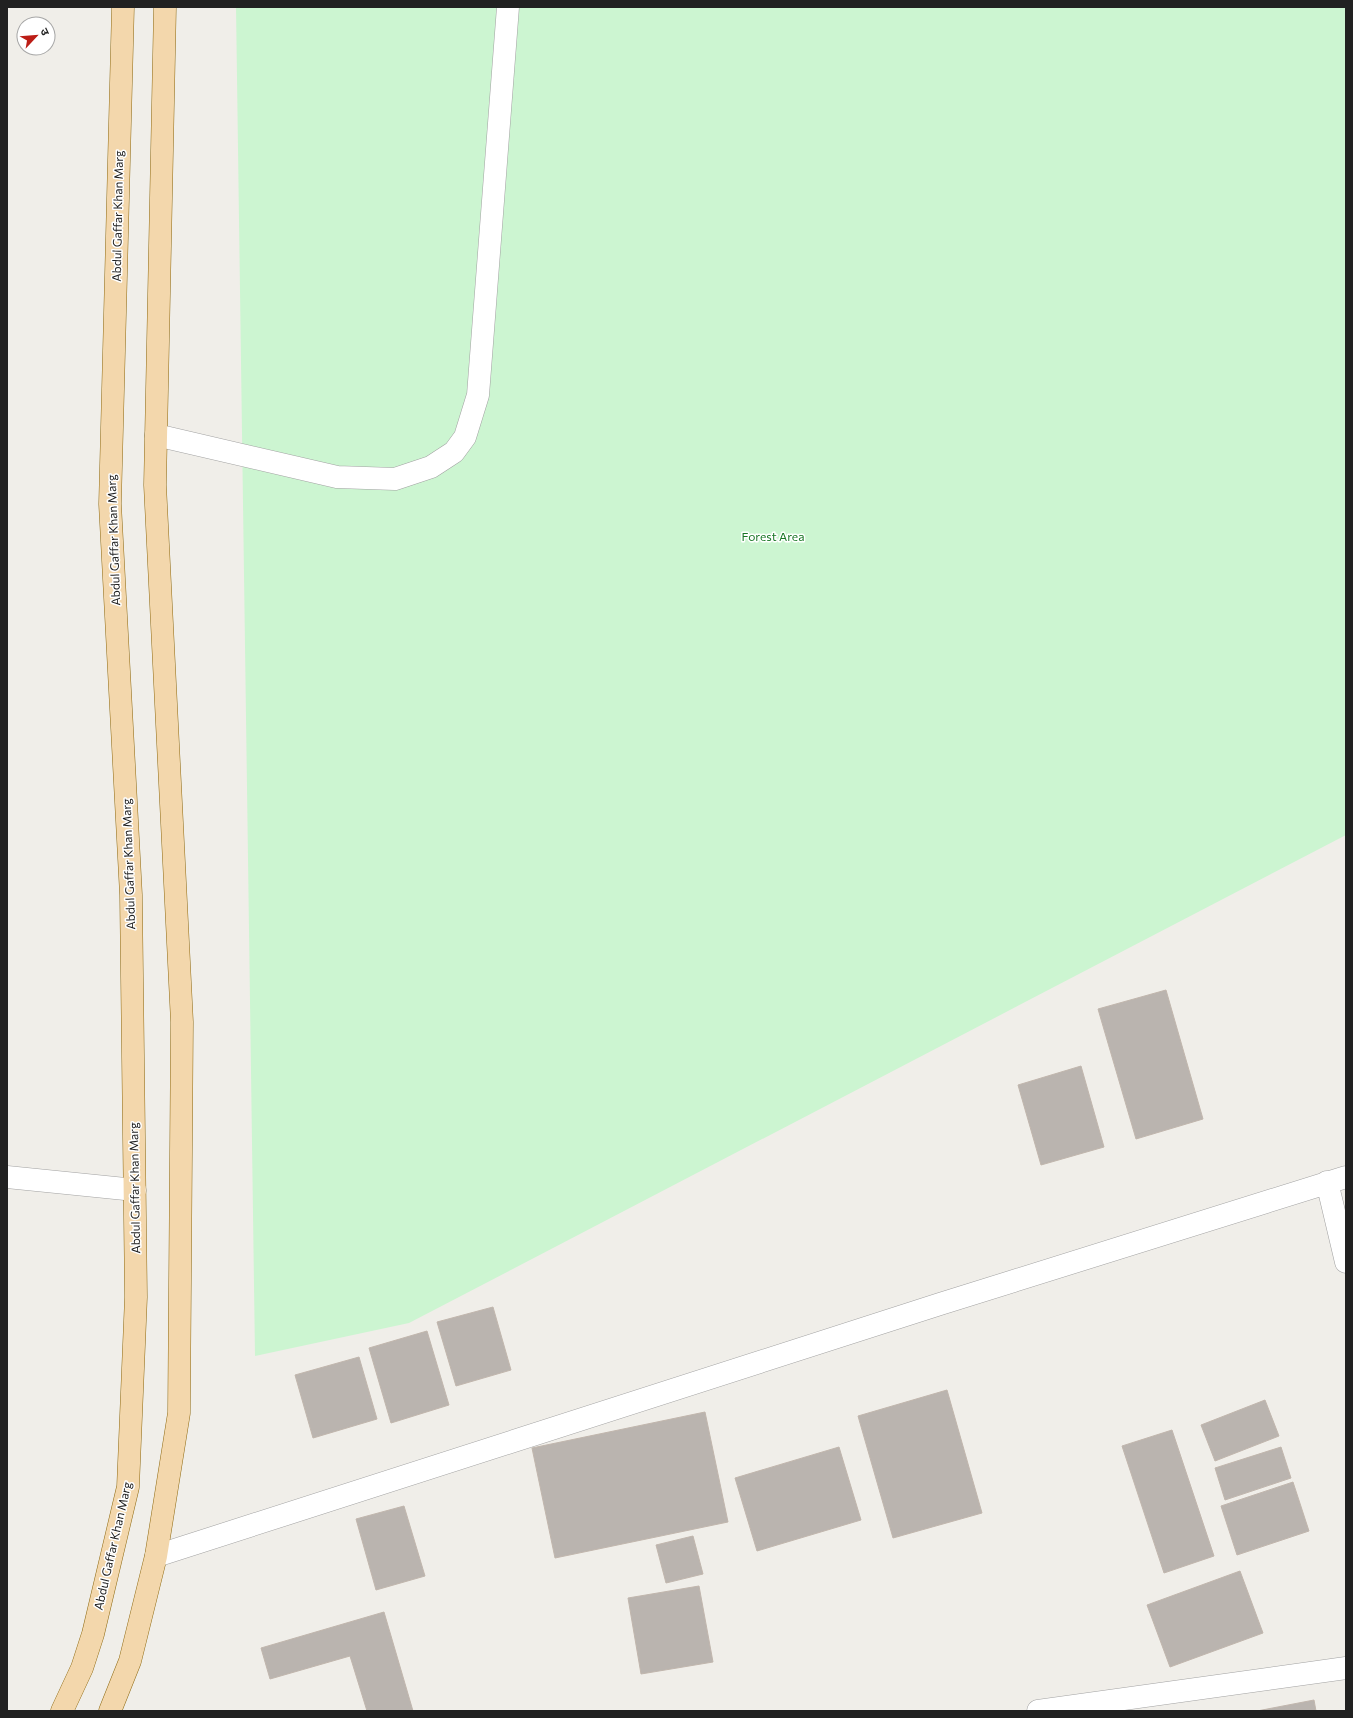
<svg xmlns="http://www.w3.org/2000/svg" width="1353" height="1718" viewBox="0 0 1353 1718" font-family="Commissioner,'Noto Sans Devanagari',sans-serif">
	<style>
		.park { fill: #ccf5d1 }
		.building { fill: #bab4af; stroke: #c1b6ad }
		.lines { fill: none; stroke-linecap: round; stroke-linejoin: round }
		.minor-casing { stroke: #a2a2a2; stroke-width: 23 }
		.primary-casing { stroke: #8e6910; stroke-width: 23 }
		.minor { stroke: #fff; stroke-width: 22 }
		.primary { stroke: #f3d7ac; stroke-width: 22 }
		.labels { text-anchor: middle; stroke-width: 3; stroke-linejoin: round; paint-order: stroke }
		.street-label { font-size: 12px; fill: #212121; stroke: #fff }
		.park-label { font-size: 12px; fill: #187624; stroke: #fff }
	</style>
	<rect width="100%" height="100%" fill="#f0eee9"/>
	<!-- park -->
	<path class="park" d="M236,7h1110v828l-937,488 -154,33z"/>
	<!-- building -->
	<path class="building" d="M1166,990l37,129 -67,20 -38,-130z
		M1081,1066l23,81 -63,18 -23,-80z
		M493,1307l18,63 -55,16 -19,-64z
		M427,1331l22,74 -58,18 -22,-75z
		M359,1357l18,62 -64,19 -18,-63z
		M947,1390l35,123 -89,25 -35,-122z
		M1265,1400l14,36 -64,25 -14,-36z
		M705,1412l23,110 -173,36 -23,-110z
		M1172,1430l42,126 -50,17 -42,-127z
		M839,1447l22,73 -104,31 -22,-73z
		M1281,1447l10,31 -66,22 -10,-32z
		M1293,1482l16,49 -72,24 -16,-49z
		M404,1506l21,70 -49,14 -20,-71z
		M693,1536l10,38 -37,9 -10,-38z
		M1240,1571l23,62 -93,34 -23,-62z
		M699,1586l14,76 -72,12 -13,-76z
		M384,1612l29,99h-46l-17,-55 -80,23 -9,-31z
		M1314,1700l2,11h-59z"/>
	<g class="lines">
		<defs>
			<path id="minor" d="M156,435l181,42 58,2 36,-12 23,-15 11,-15 13,-42 30,-388
				M7,1177l128,13
				M1327,1182l19,80
				M156,1556l784,-252 406,-127
				M1038,1711l308,-43"/>
			<path id="primary" d="M62,1711l20,-43 11,-34 35,-147 8,-190 -5,-402 -21,-391 13,-497
				M110,1711l20,-50 26,-105 23,-143 3,-391 -27,-537 10,-478"/>
		</defs>
		<!-- minor casing -->
		<use href="#minor" class="minor-casing"/>
		<!-- primary casing -->
		<use href="#primary" class="primary-casing"/>
		<!-- minor -->
		<use href="#minor" class="minor"/>
		<!-- primary -->
		<use href="#primary" class="primary"/>
	</g>
	<g class="labels">
		<!-- street labels -->
		<g class="street-label">
			<text transform="translate(118 216) rotate(-89)" y="4">Abdul Gaffar Khan Marg</text>
			<text transform="translate(114 540) rotate(-92)" y="4">Abdul Gaffar Khan Marg</text>
			<text transform="translate(129 864) rotate(-92)" y="4">Abdul Gaffar Khan Marg</text>
			<text transform="translate(135 1188) rotate(-91)" y="4">Abdul Gaffar Khan Marg</text>
			<text transform="translate(113 1546) rotate(-77)" y="4">Abdul Gaffar Khan Marg</text>
		</g>
		<!-- park labels -->
		<g class="park-label">
			<text x="773" y="541">Forest Area</text>
		</g>
	</g>
	<!-- border -->
	<rect width="1353" height="1718" fill="none" stroke="#212121" stroke-width="16"/>
	<!-- north arrow -->
	<g transform="translate(36 36) rotate(64)"><circle r="19" fill="#ffffff" stroke="#a6a6a6"/>
	<path d="M0-3L7 15L0 10L-7 15Z" fill="#bc1d16"/>
	<text y="-6" font-size="11" font-weight="bold" text-anchor="middle" fill="#212121">उ</text>
	</g>
</svg>
